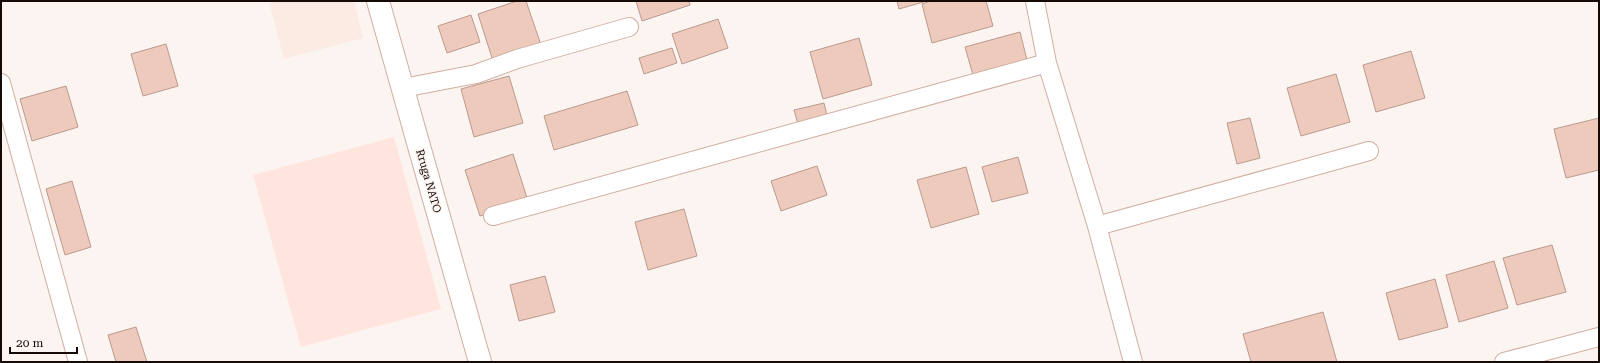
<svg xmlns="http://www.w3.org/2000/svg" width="1600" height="363" viewBox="0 0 1600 363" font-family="'Roboto Serif',serif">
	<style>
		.built { fill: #fcebe3 }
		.industrial { fill: #ffe5dd }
		.building { fill: #edcabc; stroke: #bb9a8d }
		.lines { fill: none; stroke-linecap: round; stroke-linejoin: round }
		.street-casing { stroke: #d0aea0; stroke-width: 20 }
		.secondary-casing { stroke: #d0aea0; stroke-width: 24 }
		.street { stroke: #fff; stroke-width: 18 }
		.secondary { stroke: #fff; stroke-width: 22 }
		.labels { text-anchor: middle; stroke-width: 3.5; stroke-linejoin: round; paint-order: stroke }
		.street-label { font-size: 11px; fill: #160a06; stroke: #fbf4f1 }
	</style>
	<rect width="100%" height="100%" fill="#fbf4f1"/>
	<!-- built -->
	<path class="built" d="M269,1h85l9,37 -79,21z"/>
	<!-- industrial -->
	<path class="industrial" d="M394,137l47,172 -140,38 -48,-172z"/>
	<!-- building -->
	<path class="building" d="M517,1h9l15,44 -48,16 -15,-47z
		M636,1h53l1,4 -48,16z
		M897,1h30l-28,8z
		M931,1h55l7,25 -61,17 -10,-39z
		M471,15l9,27 -33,11 -9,-27z
		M718,19l10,29 -46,16 -10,-30z
		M1020,32l7,28 -54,15 -8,-28z
		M859,38l13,47 -49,14 -13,-47z
		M166,44l12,42 -35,10 -12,-42z
		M672,48l5,15 -33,11 -5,-16z
		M1411,51l14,47 -49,14 -13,-47z
		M1336,74l14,48 -49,14 -14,-48z
		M509,76l14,47 -49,14 -13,-48z
		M66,86l12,41 -46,14 -12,-42z
		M627,91l11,34 -84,25 -10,-34z
		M824,103l4,17 -29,8 -5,-18z
		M1250,118l10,40 -23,6 -10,-41z
		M1599,118v52l-33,8 -12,-49z
		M513,154l15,47 -48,15 -15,-46z
		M1018,157l10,36 -36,9 -10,-35z
		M817,166l10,29 -46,16 -10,-30z
		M966,167l13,47 -48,14 -14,-48z
		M72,181l19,66 -26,8 -19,-66z
		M684,209l13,47 -49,14 -13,-48z
		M1552,245l14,47 -49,13 -14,-47z
		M1494,261l14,47 -49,14 -13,-47z
		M545,276l10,36 -36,9 -9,-36z
		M1435,279l13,48 -49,13 -13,-47z
		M1323,312l14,50h-86l-8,-28z
		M136,327l11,35h-31l-8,-27z"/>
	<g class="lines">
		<defs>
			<path id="street" d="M1035,1l12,62 50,163 36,136
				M1,83l77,279
				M403,88l73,-14 41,-15 112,-32
				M493,216l554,-153
				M1097,226l272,-75
				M1504,362l95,-25"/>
			<path id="secondary" d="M378,1l102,361"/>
		</defs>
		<!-- street casing -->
		<use href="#street" class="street-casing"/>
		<!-- secondary casing -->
		<use href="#secondary" class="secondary-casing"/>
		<!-- street -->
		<use href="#street" class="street"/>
		<!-- secondary -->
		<use href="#secondary" class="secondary"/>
	</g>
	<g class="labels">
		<!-- street labels -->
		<g class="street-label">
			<text transform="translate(429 181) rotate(74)" y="4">Rruga NATO</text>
		</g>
	</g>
	<!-- border -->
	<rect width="1600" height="363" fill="none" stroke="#160a06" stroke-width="4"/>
	<!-- scale -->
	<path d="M10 347v6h67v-6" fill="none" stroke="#160a06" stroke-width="2"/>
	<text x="16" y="347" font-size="12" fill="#160a06" stroke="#fbf4f1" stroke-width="3" paint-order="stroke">20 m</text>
</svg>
